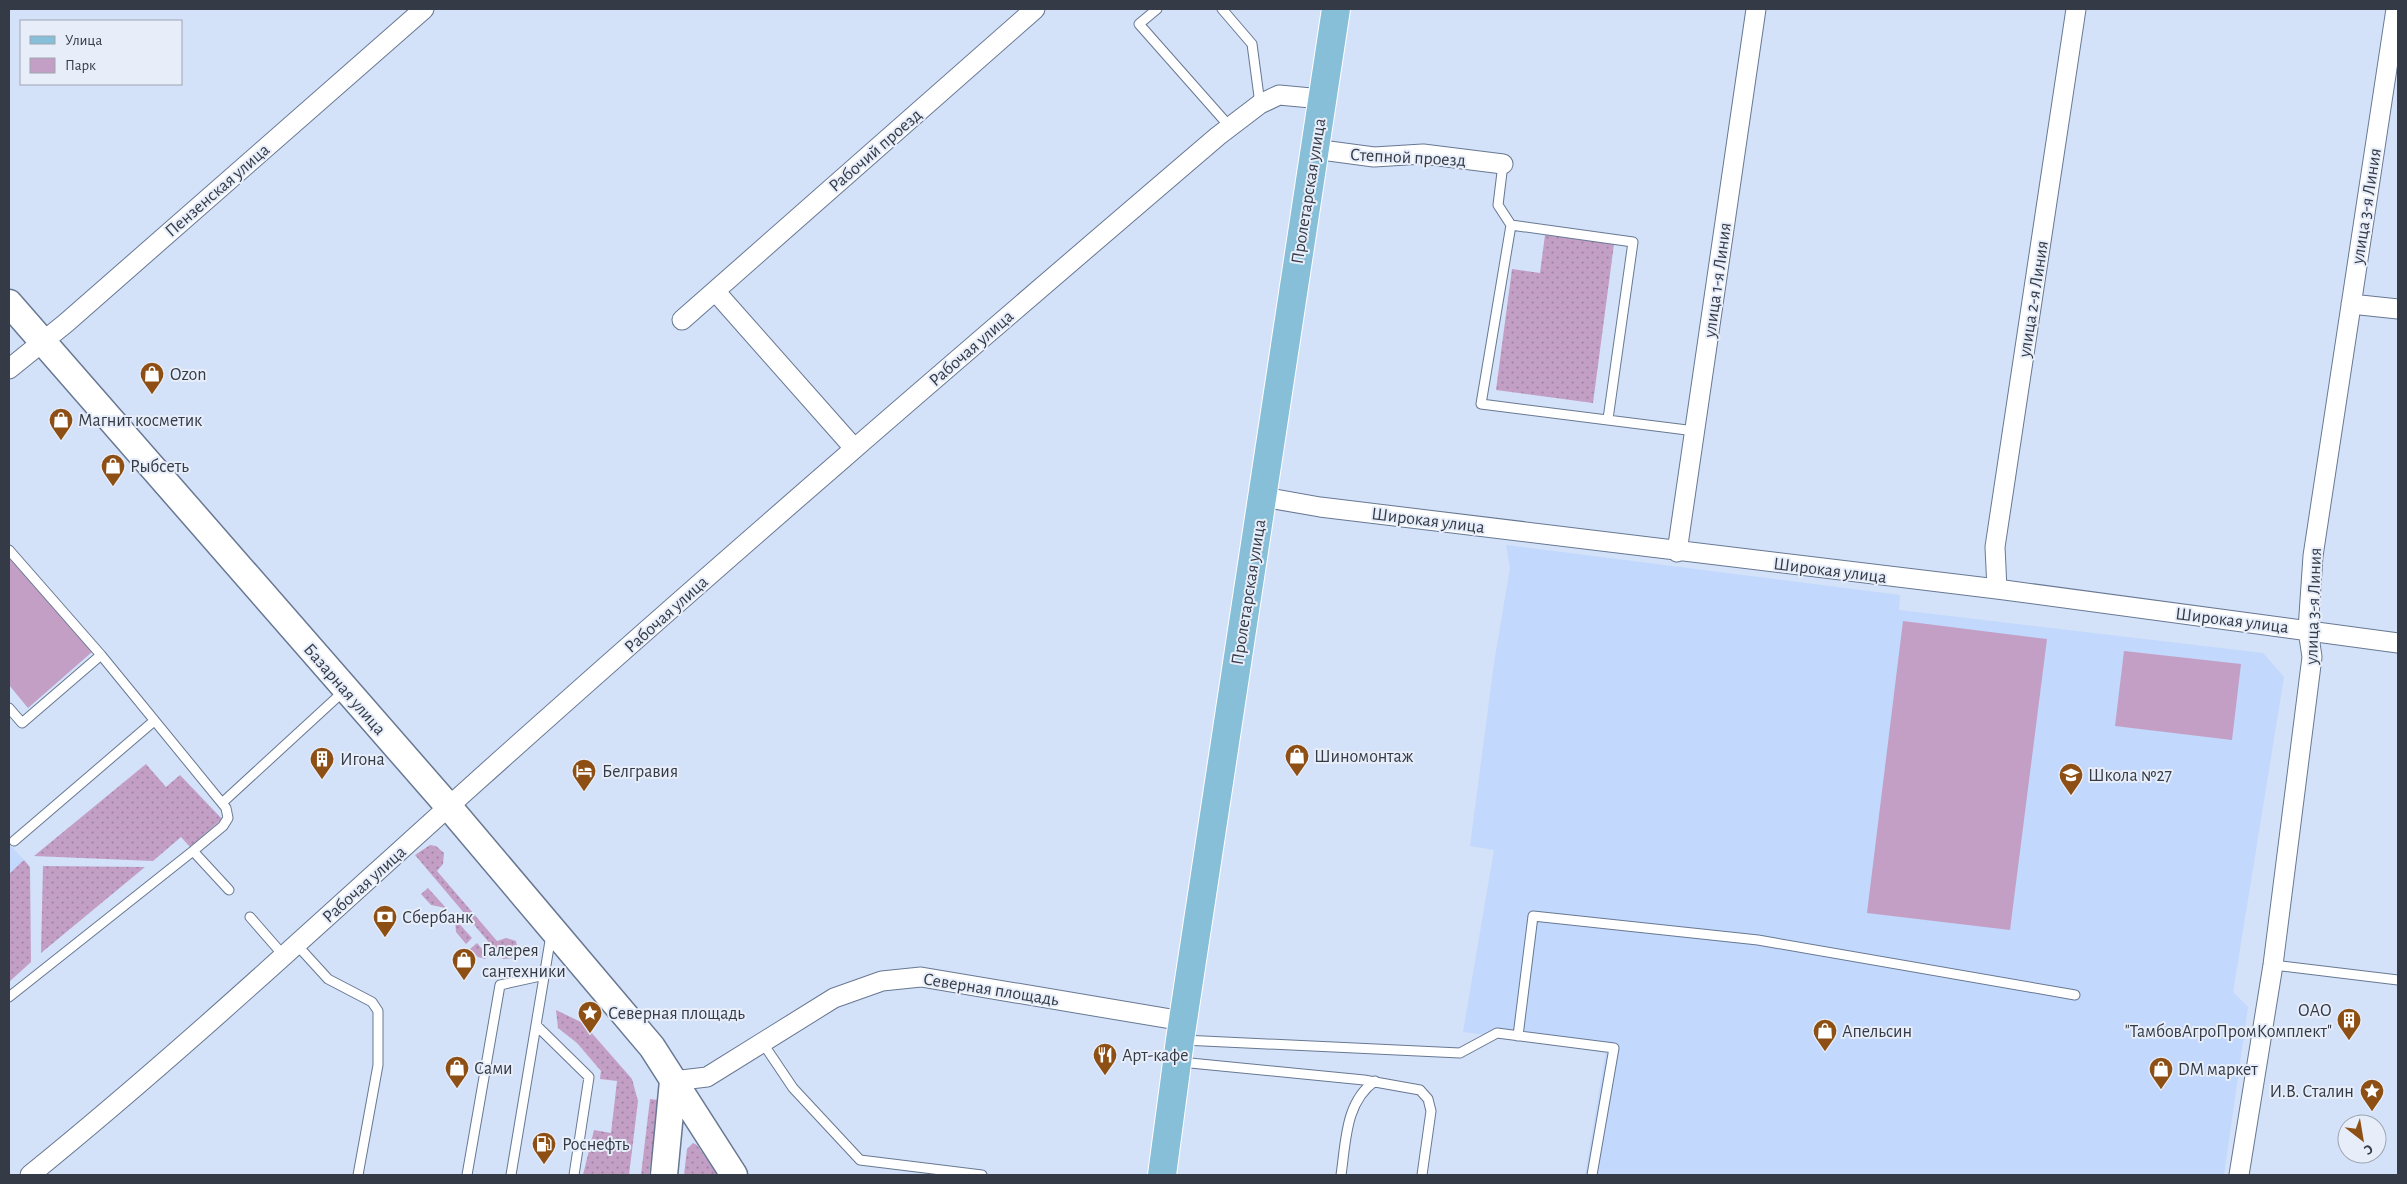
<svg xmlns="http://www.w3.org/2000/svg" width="2407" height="1184" viewBox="0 0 2407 1184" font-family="'Alegreya Sans',sans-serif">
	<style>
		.built { fill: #c2d8fc }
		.grass { fill: url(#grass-dots) }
		.park { fill: #c39fc6 }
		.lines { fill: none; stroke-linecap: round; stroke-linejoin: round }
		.service-casing { stroke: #687892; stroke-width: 11 }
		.minor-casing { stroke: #687892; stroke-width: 21 }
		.secondary-casing { stroke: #687892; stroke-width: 29 }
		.primary-casing { stroke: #fff; stroke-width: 30 }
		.service { stroke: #fff; stroke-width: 9 }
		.minor { stroke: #fff; stroke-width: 19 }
		.secondary { stroke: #fff; stroke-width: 26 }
		.primary { stroke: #86bfd7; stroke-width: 28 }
		.labels { text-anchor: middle; stroke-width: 4; stroke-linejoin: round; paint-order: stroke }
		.street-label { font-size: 18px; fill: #343b47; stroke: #e7eefa }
		.poi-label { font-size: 18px; fill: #343b47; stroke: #e7eefa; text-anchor: start }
	</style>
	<defs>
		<pattern id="grass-dots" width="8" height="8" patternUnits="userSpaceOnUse" patternTransform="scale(1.25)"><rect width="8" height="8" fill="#c39fc6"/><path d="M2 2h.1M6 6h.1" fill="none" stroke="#9f83a3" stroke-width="1.8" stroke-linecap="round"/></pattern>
	</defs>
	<rect width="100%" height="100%" fill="#d3e1f9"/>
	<!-- built -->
	<path class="built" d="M1506,545l394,50 -1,15 364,43 21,24 -51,315 15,15 -24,168h-639l21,-125 -143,-18 31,-182 -24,-4 24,-183 16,-95z
		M9,844l15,16 -15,14z"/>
	<!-- grass -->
	<path class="grass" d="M1545,235l69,9 -21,159 -97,-13 16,-121 28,4z
		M146,764l20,23 14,-12 42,44 -32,28 -9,-10 -28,24 -119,-5z
		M430,845l6,1 8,7 -1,11 -6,7 60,70 9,-3 10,3 2,9 -5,8 -10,1 -88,-104z
		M24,860l6,7 1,95 -22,20v-108z
		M43,866l102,1 -104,86z
		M428,888l18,20 -15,-3 -10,-11z
		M455,919l17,19 -6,6 -10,-12z
		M477,943l11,13 -3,3 -7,-2 -8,-8z
		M556,1010l27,13 49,56 6,22 -9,74h-46l11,-45 17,3 6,-52 -17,-2 1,-8 -24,-28 -19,-15z
		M650,1099l8,1 1,2 -10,73h-8z
		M693,1143l4,2 21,30h-34l3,-26z"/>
	<!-- park -->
	<path class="park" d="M12,559l80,93 -64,56 -19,-23v-124z
		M1903,621l144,18 -37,291 -143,-17z
		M2124,651l117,13 -9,76 -117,-14z"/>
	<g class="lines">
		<defs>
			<path id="service" d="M1157,9l-18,15 91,103
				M1222,9l30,35 8,60
				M1503,164l-5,41 13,20 -30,179 214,27
				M1511,225l122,17 -25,177
				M9,550l92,105 125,153 2,10 -5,8 -30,25 -184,146
				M9,708l13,15 79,-68
				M222,803l123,-113
				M14,841l140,-120
				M193,851l36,39
				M250,917l34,39
				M297,945l31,34 44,23 6,9v54l-20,110
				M2273,965l125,15
				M536,1025l53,52 -15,98
				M1518,1036l15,-120 225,24 317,55
				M1183,1040l277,13 37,-20 117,15 -22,127
				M762,1042l31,46 67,72 122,15
				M1180,1062l184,18 56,10 8,9 3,12 -9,64
				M467,1175l33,-190 45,-10
				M511,1175l40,-240
				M1341,1175c5,-33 4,-73 34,-94"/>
			<path id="minor" d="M1314,149l60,8 49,-3 80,10
				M715,291l139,157
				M2351,304l47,5
				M682,320l353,-311
				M9,369l57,-46 358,-314
				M1263,497l57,10 677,82 401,54
				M1677,552l79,-543
				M1997,589l-2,-42 81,-538
				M673,1081l34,-4 127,-79 48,-17 39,-4 262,44
				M30,1175c154,-125 299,-261 446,-393 244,-219 493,-433 742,-646l42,-32 19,-9 43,4
				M2239,1175l34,-210 39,-308 -4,-27 5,-74 83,-547"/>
			<path id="secondary" d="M9,303l440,504 203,240 82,128
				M664,1175l9,-94"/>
			<path id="primary" d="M1162,1175l18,-135 156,-1031"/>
		</defs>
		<!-- service casing -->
		<use href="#service" class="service-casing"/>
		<!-- minor casing -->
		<use href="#minor" class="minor-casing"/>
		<!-- secondary casing -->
		<use href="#secondary" class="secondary-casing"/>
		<!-- primary casing -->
		<use href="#primary" class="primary-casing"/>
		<!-- service -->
		<use href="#service" class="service"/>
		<!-- minor -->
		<use href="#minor" class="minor"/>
		<!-- secondary -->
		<use href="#secondary" class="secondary"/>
		<!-- primary -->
		<use href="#primary" class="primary"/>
	</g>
	<!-- icons -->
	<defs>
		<symbol id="shop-pin" viewBox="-11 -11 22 30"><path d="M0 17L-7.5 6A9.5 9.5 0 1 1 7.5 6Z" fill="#8d4f13" stroke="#e7eefa"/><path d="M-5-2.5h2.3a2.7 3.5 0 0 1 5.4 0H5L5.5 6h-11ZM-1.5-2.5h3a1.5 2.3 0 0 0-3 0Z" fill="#fff"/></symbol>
		<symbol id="building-pin" viewBox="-11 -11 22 30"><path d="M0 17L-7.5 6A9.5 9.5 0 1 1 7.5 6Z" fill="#8d4f13" stroke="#e7eefa"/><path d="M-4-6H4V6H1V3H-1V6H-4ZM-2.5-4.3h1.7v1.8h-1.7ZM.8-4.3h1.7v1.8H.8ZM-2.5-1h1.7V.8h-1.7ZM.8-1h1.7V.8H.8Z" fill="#fff"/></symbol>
		<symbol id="hotel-pin" viewBox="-11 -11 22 30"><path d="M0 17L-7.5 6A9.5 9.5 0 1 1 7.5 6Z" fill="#8d4f13" stroke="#e7eefa"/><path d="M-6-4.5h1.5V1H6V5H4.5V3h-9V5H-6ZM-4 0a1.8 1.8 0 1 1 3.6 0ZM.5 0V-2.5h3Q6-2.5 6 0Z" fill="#fff"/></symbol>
		<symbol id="school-pin" viewBox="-11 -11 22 30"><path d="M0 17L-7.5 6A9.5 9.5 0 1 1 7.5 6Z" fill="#8d4f13" stroke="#e7eefa"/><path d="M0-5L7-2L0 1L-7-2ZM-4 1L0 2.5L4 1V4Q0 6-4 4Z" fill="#fff"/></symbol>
		<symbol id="bank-pin" viewBox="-11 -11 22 30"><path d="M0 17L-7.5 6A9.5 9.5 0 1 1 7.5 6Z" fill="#8d4f13" stroke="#e7eefa"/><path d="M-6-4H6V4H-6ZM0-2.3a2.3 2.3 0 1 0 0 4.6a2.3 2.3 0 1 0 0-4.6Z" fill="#fff"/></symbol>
		<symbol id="sight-pin" viewBox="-11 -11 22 30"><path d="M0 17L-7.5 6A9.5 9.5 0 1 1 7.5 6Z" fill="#8d4f13" stroke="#e7eefa"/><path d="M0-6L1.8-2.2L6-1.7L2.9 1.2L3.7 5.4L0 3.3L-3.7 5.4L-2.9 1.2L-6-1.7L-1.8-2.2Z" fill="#fff"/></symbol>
		<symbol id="restaurant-pin" viewBox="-11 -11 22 30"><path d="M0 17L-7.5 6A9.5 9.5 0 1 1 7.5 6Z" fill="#8d4f13" stroke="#e7eefa"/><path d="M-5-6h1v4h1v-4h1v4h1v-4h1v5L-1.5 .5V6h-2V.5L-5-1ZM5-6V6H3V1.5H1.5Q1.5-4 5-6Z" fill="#fff"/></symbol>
		<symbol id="fuel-pin" viewBox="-11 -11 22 30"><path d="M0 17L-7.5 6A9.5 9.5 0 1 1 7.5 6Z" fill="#8d4f13" stroke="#e7eefa"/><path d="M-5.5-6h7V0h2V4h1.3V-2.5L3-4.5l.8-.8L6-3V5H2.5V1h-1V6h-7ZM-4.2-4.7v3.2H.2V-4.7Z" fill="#fff"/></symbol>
	</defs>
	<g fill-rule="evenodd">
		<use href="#shop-pin" x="138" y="360" width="28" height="38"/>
		<use href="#shop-pin" x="47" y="406" width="28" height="38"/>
		<use href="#shop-pin" x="99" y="452" width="28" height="38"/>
		<use href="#shop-pin" x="1283" y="742" width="28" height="38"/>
		<use href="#building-pin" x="308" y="745" width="28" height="38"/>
		<use href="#hotel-pin" x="570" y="757" width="28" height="38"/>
		<use href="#school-pin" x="2057" y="761" width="28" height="38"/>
		<use href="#bank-pin" x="371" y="903" width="28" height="38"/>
		<use href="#shop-pin" x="450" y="946" width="28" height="38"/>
		<use href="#sight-pin" x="576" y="999" width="28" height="38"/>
		<use href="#building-pin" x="2335" y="1006" width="28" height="38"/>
		<use href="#shop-pin" x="1811" y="1017" width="28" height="38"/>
		<use href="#restaurant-pin" x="1091" y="1041" width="28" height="38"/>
		<use href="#shop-pin" x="443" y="1054" width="28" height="38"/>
		<use href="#shop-pin" x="2147" y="1055" width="28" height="38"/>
		<use href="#sight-pin" x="2358" y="1077" width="28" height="38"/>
		<use href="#fuel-pin" x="530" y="1130" width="28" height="38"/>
	</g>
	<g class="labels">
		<!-- street labels -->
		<g class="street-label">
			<text transform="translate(875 150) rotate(-41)" y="6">Рабочий проезд</text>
			<text transform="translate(1408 157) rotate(3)" y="6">Степной проезд</text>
			<text transform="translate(217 190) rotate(-41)" y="6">Пензенская улица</text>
			<text transform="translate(1308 191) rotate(-81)" y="6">Пролетарская улица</text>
			<text transform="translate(2366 206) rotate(-81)" y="6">улица 3-я Линия</text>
			<text transform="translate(1717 280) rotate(-82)" y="6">улица 1-я Линия</text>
			<text transform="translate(2033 299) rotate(-81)" y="6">улица 2-я Линия</text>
			<text transform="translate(971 348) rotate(-41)" y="6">Рабочая улица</text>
			<text transform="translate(1428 520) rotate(7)" y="6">Широкая улица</text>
			<text transform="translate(1830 570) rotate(7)" y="6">Широкая улица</text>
			<text transform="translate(1248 592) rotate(-81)" y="6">Пролетарская улица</text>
			<text transform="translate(2313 606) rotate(-88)" y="6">улица 3-я Линия</text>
			<text transform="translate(666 614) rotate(-42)" y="6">Рабочая улица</text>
			<text transform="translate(2232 620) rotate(7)" y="6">Широкая улица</text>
			<text transform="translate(345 689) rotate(49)" y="6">Базарная улица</text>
			<text transform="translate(364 884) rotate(-42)" y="6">Рабочая улица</text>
			<text transform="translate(991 989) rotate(9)" y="6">Северная площадь</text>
		</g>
		<!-- poi labels -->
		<g class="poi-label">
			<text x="170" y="380">Ozon</text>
			<text x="78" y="426">Магнит косметик</text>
			<text x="130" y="472">Рыбсеть</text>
			<text x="1314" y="762">Шиномонтаж</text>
			<text x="340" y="765">Игона</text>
			<text x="602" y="777">Белгравия</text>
			<text x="2088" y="781">Школа №27</text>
			<text x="402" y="923">Сбербанк</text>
			<text x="482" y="956">Галерея<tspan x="482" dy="21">сантехники</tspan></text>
			<text x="2332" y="1016" text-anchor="end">ОАО<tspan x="2332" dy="21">"ТамбовАгроПромКомплект"</tspan></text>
			<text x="608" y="1019">Северная площадь</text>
			<text x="1842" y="1037">Апельсин</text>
			<text x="1122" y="1061">Арт-кафе</text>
			<text x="474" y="1074">Сами</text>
			<text x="2178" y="1075">DM маркет</text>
			<text x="2354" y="1097" text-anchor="end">И.В. Сталин</text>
			<text x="562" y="1150">Роснефть</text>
		</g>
	</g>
	<!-- border -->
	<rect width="2407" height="1184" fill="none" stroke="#343b47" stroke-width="20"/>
	<!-- legend -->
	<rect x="20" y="20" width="162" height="65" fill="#e7eefa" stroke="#9fa6b2"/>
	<rect x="30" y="36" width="25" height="8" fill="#86bfd7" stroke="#9fa6b2"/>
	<text x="65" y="45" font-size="15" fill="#343b47">Улица</text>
	<rect x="30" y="58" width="25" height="15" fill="#c39fc6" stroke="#9fa6b2"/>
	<text x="65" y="70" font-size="15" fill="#343b47">Парк</text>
	<!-- north arrow -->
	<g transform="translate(2362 1139) rotate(149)"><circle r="24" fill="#e7eefa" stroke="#9fa6b2"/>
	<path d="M0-4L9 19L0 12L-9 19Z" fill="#8d4f13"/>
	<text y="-8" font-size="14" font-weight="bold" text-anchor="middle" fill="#343b47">С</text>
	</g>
</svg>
